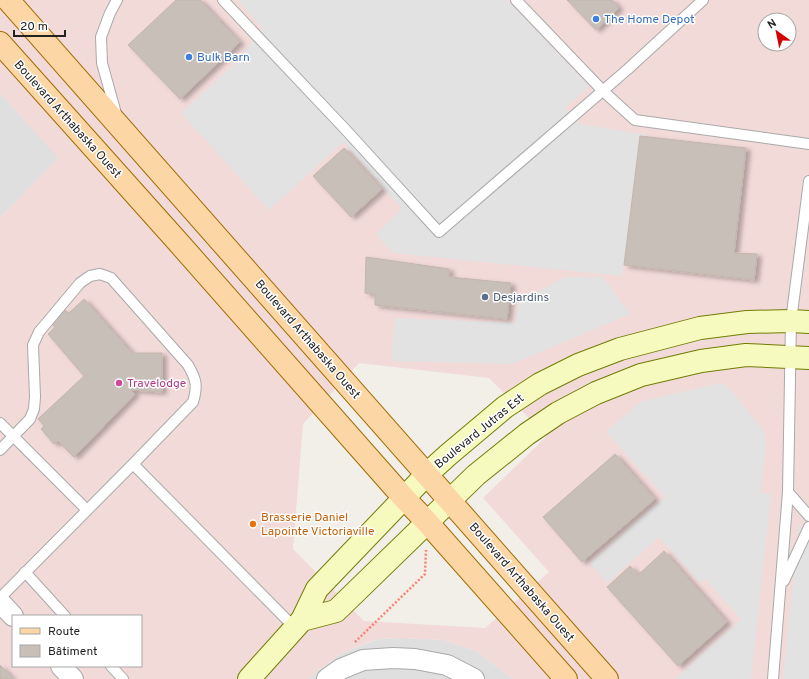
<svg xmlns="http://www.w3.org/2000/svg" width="809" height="679" viewBox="0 0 809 679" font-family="Overpass,sans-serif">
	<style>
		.residential { fill: #e0dfdf }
		.commercial { fill: #f2dad9; fill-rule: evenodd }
		.parking { fill: #e2e2e2 }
		.building { fill: #c7bfb8; stroke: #c4b6ab; filter: url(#shadow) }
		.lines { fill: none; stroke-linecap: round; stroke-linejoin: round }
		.service-casing { stroke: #a9a9a9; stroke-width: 12 }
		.minor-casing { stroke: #a9a9a9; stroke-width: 22 }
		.secondary-casing { stroke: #707d05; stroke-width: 24 }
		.primary-casing { stroke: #a06b00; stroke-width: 24 }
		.path { stroke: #fa8072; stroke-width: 2.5; stroke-dasharray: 2 2; stroke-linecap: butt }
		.service { stroke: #fff; stroke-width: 10 }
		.minor { stroke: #fff; stroke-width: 20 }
		.secondary { stroke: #f7fabf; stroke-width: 22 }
		.primary { stroke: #fcd6a4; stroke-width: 22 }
		.shop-dot { fill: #3f7fe0; stroke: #fff; stroke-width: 1.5 }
		.service-dot { fill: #5c6f8a; stroke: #fff; stroke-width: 1.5 }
		.hotel-dot { fill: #d1479c; stroke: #fff; stroke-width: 1.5 }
		.food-dot { fill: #e8710a; stroke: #fff; stroke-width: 1.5 }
		.labels { text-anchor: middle; stroke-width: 3; stroke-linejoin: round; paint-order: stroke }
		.shop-label { font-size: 12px; fill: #366cbe; stroke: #fff; text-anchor: start }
		.street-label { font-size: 12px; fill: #222; stroke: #fff }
		.service-label { font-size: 12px; fill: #4e5e75; stroke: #fff; text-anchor: start }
		.hotel-label { font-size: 12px; fill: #b23c85; stroke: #fff; text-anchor: start }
		.food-label { font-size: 12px; fill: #c56008; stroke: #fff; text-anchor: start }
	</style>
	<defs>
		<filter id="shadow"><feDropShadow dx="4.5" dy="2.5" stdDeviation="2" flood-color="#0004"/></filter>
	</defs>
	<rect width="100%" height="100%" fill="#f2efe9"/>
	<!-- residential -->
	<path class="residential" d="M0,93l59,65 -59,60z
		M404,638l39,2 33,11 37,28h-204l3,-4 30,-22 36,-14z"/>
	<!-- commercial -->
	<path class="commercial" d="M0,0h809v679h-296l-37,-28 -33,-11 -39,-2 -27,1 -35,14 -30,22 -3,4h-309v-461l58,-60 -58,-65zM765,20h24v24h-24zM359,363l130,15 58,58 -64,62 66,74 -64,56 -121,-7 -71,-72 10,-125zM13,616h128v50h-128z"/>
	<!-- parking -->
	<path class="parking" d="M238,0h269l82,86 -24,22 15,16 72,12h-12l-18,140 -229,-23 -17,-19 26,-25 -59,-67 -74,68 -88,-97 51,-47 31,-37z
		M565,277h38l27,37 -118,50 -121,-3 4,-43 121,5 2,-20z
		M720,383l8,4 36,44 2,13 -5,49 10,1 -20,185h-76l66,-60 -36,-40 -5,4 -41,-46 -52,46 -17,-20 75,-66 -59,-65 34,-30z
		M799,524l10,12v143h-26z"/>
	<!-- building -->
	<path class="building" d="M176,0h24l40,42 -60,57 -52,-54z
		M567,0h45l7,8 -23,22z
		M640,136l106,12 -12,105 23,1 -3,26 -130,-15z
		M344,148l38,41 -31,28 -38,-41z
		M366,257l83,12v8l62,6 -4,36 -132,-14v-10l-10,-2z
		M84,299l48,54h30v39l-31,-2 4,4 -61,63 -16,-16 -4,3 -13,-15 3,-3 -6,-7 46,-43 -36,-42 7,-7 -5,-4 14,-13 5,3z
		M615,454l40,45 -73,63 -39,-45z
		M664,551l63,71 -49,44 -71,-79 23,-21 8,9z
		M0,665l13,14h-13z"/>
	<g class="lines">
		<defs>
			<path id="service" d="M117,0l-7,13 -9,24 1,26 15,54
				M223,0l122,129 94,103 189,-163 75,-69
				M516,0l87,91 32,29 174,24
				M0,423l87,87
				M0,450l30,-31 4,-10 1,-12 -2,-52 6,-13 41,-49 10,-7 10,-2 11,4 77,87c8,14 10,20 5,37l-60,62
				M788,492l21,24
				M25,572l40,44
				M784,581l25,-54
				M0,598l133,-134 162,164
				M111,666l12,13
				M773,679l15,-187 3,-171 18,-140"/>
			<path id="minor" d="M0,602l13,14
				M61,666l12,13
				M327,679l14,-10 22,-9 30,-2 22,1 32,6 27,14"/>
			<path id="secondary" d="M302,620l34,-9 140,-136 51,-41 31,-21 38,-20 45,-18 60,-14 45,-6 63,3
				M249,679l53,-59 15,-31 110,-115 21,-19 57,-48 35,-23 38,-19 42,-16 80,-21 47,-6 44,-1 18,1"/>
			<path id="primary" d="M8,0l599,679
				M0,43l178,199 226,256 23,24 139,157"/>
		</defs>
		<!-- service casing -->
		<use href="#service" class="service-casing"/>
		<!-- minor casing -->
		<use href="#minor" class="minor-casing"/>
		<!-- secondary casing -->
		<use href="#secondary" class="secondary-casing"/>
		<!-- primary casing -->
		<use href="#primary" class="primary-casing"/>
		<!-- path -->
		<path class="path" d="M355,642l70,-68 1,-24"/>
		<!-- service -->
		<use href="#service" class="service"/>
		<!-- minor -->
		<use href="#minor" class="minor"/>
		<!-- secondary -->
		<use href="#secondary" class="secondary"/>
		<!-- primary -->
		<use href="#primary" class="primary"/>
	</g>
	<!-- markers -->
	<g class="shop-dot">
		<circle cx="596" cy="19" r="4"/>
		<circle cx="189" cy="57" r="4"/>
	</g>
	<circle class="service-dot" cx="485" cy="297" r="4"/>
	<circle class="hotel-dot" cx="119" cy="383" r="4"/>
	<circle class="food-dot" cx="253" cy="524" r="4"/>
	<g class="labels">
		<!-- shop labels -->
		<g class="shop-label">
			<text x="604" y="23">The Home Depot</text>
			<text x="197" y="61">Bulk Barn</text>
		</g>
		<!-- street labels -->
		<g class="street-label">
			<text transform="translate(68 119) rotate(48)" y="4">Boulevard Arthabaska Ouest</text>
			<text transform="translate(308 339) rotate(49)" y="4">Boulevard Arthabaska Ouest</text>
			<text transform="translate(479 431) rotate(-39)" y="4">Boulevard Jutras Est</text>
			<text transform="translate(522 582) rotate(49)" y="4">Boulevard Arthabaska Ouest</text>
		</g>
		<!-- service labels -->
		<g class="service-label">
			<text x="493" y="301">Desjardins</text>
		</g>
		<!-- hotel labels -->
		<g class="hotel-label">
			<text x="127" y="387">Travelodge</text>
		</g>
		<!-- food labels -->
		<g class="food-label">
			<text x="261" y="521">Brasserie Daniel<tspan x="261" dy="14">Lapointe Victoriaville</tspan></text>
		</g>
	</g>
	<!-- legend -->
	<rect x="12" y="615" width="130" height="52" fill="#ffffff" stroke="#a7a7a7"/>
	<rect x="20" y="628" width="20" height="6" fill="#fcd6a4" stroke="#a7a7a7"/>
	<text x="48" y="635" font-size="12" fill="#222222">Route</text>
	<rect x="20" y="645" width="20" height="12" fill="#c7bfb8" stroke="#a7a7a7"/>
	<text x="48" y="655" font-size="12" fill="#222222">Bâtiment</text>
	<!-- north arrow -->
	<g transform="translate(777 32) rotate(327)"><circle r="19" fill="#ffffff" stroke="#a7a7a7"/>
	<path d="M0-3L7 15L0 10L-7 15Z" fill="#d40000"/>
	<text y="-6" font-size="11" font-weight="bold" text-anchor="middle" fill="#222222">N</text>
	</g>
	<!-- scale -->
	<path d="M14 30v6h51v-6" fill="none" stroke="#222222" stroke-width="2"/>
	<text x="20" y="30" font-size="12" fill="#222222" stroke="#ffffff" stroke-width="3" paint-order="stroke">20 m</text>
</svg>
